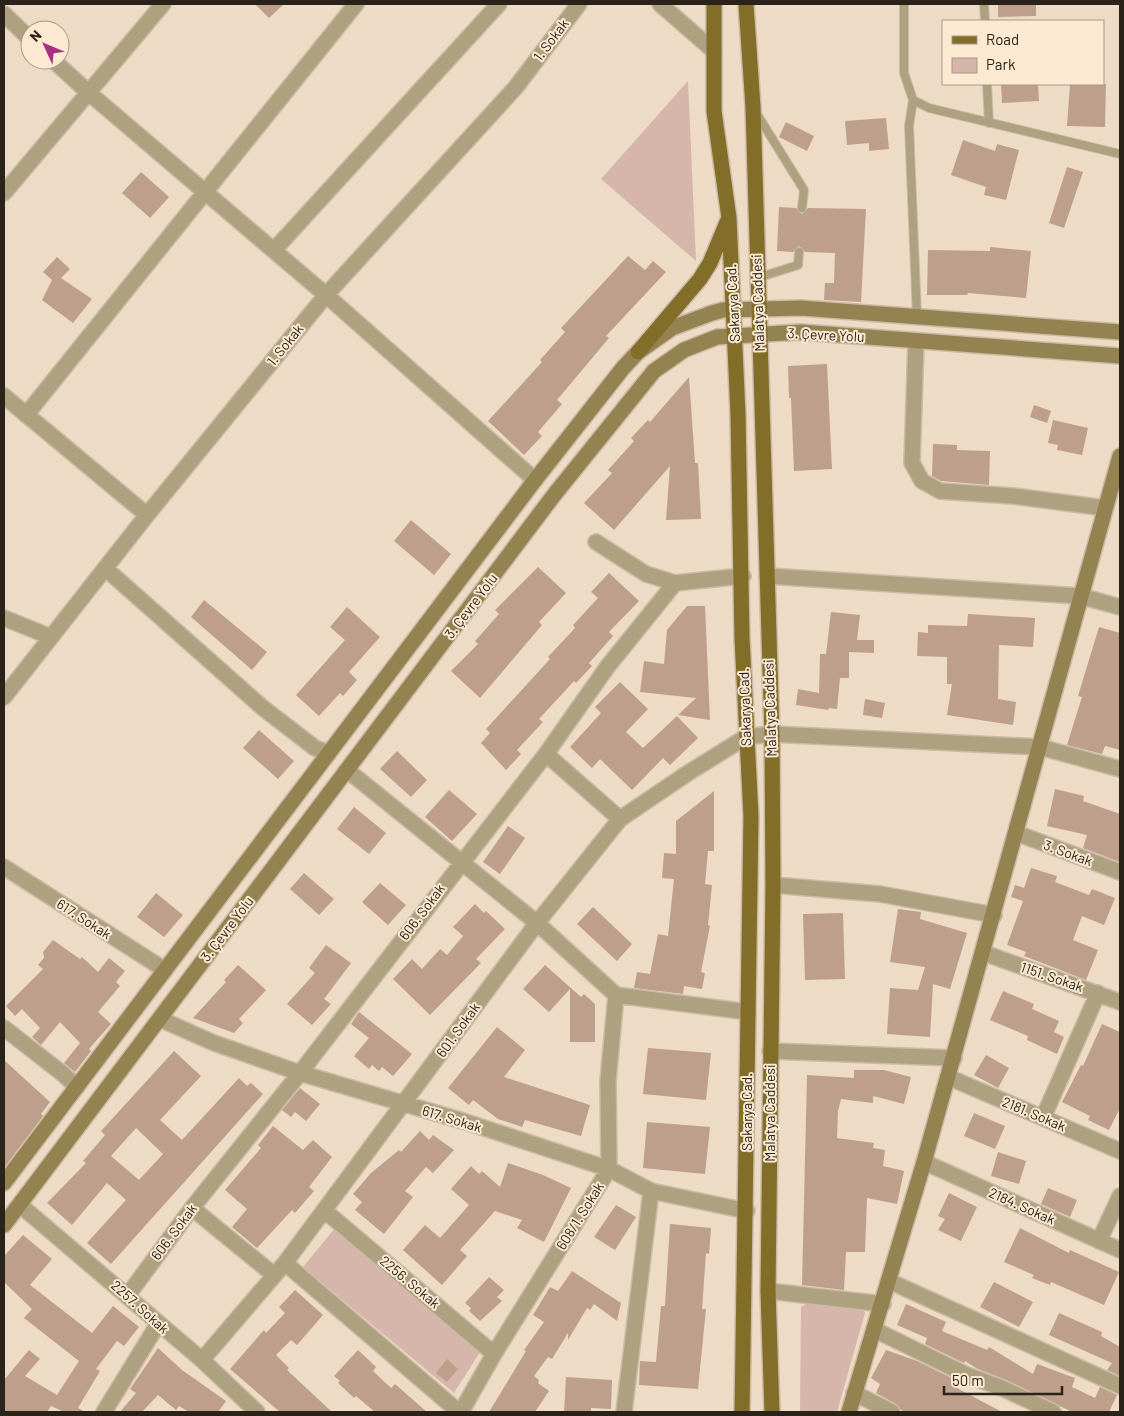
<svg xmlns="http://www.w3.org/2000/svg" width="1124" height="1416" viewBox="0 0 1124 1416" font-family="Barlow,sans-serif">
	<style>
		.green { fill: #d6b5ab }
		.building { fill: #be9f8b; fill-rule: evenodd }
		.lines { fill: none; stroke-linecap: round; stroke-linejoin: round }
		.lane-casing { stroke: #cbbaa6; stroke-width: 10 }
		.street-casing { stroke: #cbbaa6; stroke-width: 18 }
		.secondary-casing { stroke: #cbbaa6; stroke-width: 18 }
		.primary-casing { stroke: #cbbaa6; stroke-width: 18 }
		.lane { stroke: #ada180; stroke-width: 8 }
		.street { stroke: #ada180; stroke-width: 15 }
		.secondary { stroke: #948350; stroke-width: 15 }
		.primary { stroke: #826d29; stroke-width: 15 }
		.labels { text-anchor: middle; stroke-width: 4; stroke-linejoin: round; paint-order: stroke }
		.street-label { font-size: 14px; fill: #2a231a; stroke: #fbe9d2 }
	</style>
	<rect width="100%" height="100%" fill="#eedbc5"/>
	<!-- green -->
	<path class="green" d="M688,81l8,180 -95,-82z
		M335,1228l147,121 -28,44 -151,-126z
		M812,1301l48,4 5,8 -28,99h-37l1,-105z"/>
	<!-- building -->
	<path class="building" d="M255,4h29l-15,14z
		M998,4h38v12l-38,1z
		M1001,84h37l1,17 -37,2z
		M1070,84h36l-1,43 -38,-1z
		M886,118l3,31 -20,2v-8l-22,2 -2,-24z
		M786,122l28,14 -7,15 -28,-14z
		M963,140l32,11 2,-7 22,6 -13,50 -22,-5 2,-8 -35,-12z
		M1067,167l16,5 -19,56 -15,-5z
		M141,172l28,25 -19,21 -28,-25z
		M779,207l17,1 6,6 6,-6 58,1 -5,93 -37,-2 1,-17h9l1,-30 -30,-1 -6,-6 -6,6 -16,-1z
		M990,247l41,4 -5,47 -58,-5 -1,2h-40l1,-45 62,1z
		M628,256l17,14 8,-9 13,11 -60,64 3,2 -52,62 5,4 -24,28 4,4 -18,19 -36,-34 54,-59 -2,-2 25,-28 -4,-4z
		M57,257l13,12 -9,9 31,21 -19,24 -31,-23 10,-20 -9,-8z
		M827,364l5,105 -38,2 -3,-73h-2l-1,-32z
		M689,377l6,86h3l3,56 -35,1 4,-54 -56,64 -30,-27 28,-30 -4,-3 26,-29 -3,-3 17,-18 2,2z
		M1034,405l17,6 -4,12 -17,-6z
		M1053,420l35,8 -6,27 -25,-5 1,-5 -10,-2z
		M933,444l24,1v5l33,1 -1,34 -48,-4 -9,-5z
		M411,520l40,34 -17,21 -40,-34z
		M538,567l28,26 -27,29 3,3 -62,73 -29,-27 27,-27 -3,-3 24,-27 -4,-4z
		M609,573l30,28 -30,31 4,4 -24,27 3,3 -16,17 -2,-2 -35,38 4,3 -26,28 4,4 -15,16 -25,-27 9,-10 -4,-4 64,-70 -2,-2 27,-29 -2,-3 25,-27 -7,-6z
		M204,600l63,52 -15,18 -61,-53z
		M687,606h18l5,114 -32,-5 18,-17 -56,-6 4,-31 20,3 3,-34z
		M347,607l33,30 -31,35 8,8 -14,16 -3,-3 -21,23 -23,-21 49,-55 -15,-13z
		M831,612l29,3 -3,25h17v13l-25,-1v26h-9l-3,31 -8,-1 -1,2 -32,-5 2,-16 21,4 1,-39h6z
		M968,614l67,4 -2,29 -34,-2 -1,54 18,3 -3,23 -66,-10 5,-31h-5v-27l-30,-1 1,-24 10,1v-8l39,1z
		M1099,627l21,6v117l-15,-4 -3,8 -35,-9 15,-48 -4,-1z
		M620,682l28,27 -22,23 17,16 34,-32 21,22 -28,27 -7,-7 -31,32 -32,-31 -8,9 -22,-21 31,-34 -6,-6z
		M865,699l20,4 -3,15 -19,-3z
		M259,730l35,31 -16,18 -35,-31z
		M397,751l30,29 -16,17 -31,-28z
		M1055,789l29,7 -1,5 37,13v48l-37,-14 4,-13 -40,-9z
		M449,790l28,24 -25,27 -27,-24z
		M714,791v60h-6l-3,33 7,1 -4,40 2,1 -9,46 4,1 -3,16 -18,-3 -1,8 -49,-6 3,-16 13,2 8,-40 10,2 6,-57 -12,-1 2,-25 12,1v-33z
		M354,807l32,26 -17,21 -32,-25z
		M508,826l17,12 -25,36 -17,-12z
		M1031,868l26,8 -2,6 34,13 3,-6 23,9 -11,27 -22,-9 -9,24 25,10 -12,30 -62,-24 2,-4 -19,-7 16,-44 -12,-4 4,-12 9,3z
		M304,873l30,26 -15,16 -29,-26z
		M380,883l26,22 -18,20 -26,-23z
		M156,893l27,22 -19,22 -27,-20z
		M475,904l9,9 2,-2 19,18 -29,30 5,4 -51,52 -37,-36 19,-20 10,10 18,-20 7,6 16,-19 -10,-9z
		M593,907l39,37 -15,17 -40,-37z
		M898,909l23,3 -1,7 47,14 -17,56 -17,-5 -3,53 -43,-3 3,-46 28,2 7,-23 -35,-5z
		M843,913l2,66 -40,1 -2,-66z
		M53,940l27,19 2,-2 16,15 11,-14 16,13 -9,11 4,4 -22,26 13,12 -22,25 2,2 -16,21 -11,-9 16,-20 -20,-21 -19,23 -9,-8 8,-9 -18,-19 -7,7 -9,-10 37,-37 -5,-4 6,-7 -1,-6z
		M326,945l25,18 -27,36 7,5 -19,21 -25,-21 28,-31 -6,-5z
		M238,965l28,25 -27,29 4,4 -9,10 -41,-15 33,-36 -2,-2z
		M545,965l36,32 3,-3 11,10v38h-25v-53l-21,23 -26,-23z
		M1003,991l31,13 -2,5 27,12 -5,11 10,5 -7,17 -30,-14 1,-4 -38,-16z
		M359,1012l53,42 -19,22 -11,-9 -3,4 -7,-6 -3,4 -15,-13 15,-18 -18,-14z
		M1102,1024l18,8v76l-11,22 -21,-10 2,-4 -28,-14 19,-37 2,1z
		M497,1027l28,23 -21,27 86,28 -9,31 -56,-16 -3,7 -24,-8 -25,-19 -4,5 -21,-17z
		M648,1048l63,5 -5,47 -63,-6z
		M174,1051l27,25 -41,44 22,20 57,-62 8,8 4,-3 12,11 -152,170 -24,-21 39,-43 -19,-17 -35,42 -25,-22 39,-40 -3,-2 22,-26 -4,-4zM136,1128l27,26 -24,26 -28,-24z
		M986,1055l23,13 -11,20 -24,-13z
		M4,1060l46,42 -9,12 2,2 -39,52z
		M854,1070h30l27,7 -7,27 -31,-8v7l-32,-4 -3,12 -1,27 37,5 -1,5 12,2 -2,16 21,5 -7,33 -30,-6 -2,54h-19l-2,38 -42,-5 5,-210 47,3z
		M300,1088l20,16 -14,17 -11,-9 -4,5 -9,-7z
		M974,1113l31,13 -10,23 -31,-13z
		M647,1122l63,5 -5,47 -62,-6z
		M273,1126l30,24 10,-10 19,17 -23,30 5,4 -19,22 -3,-3 -35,38 -25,-21 15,-18 -22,-19 36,-42 -3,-3z
		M420,1131l9,9 4,-5 21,15 -21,23 -7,-6 -21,24 8,6 -29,37 -29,-24 7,-8 -9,-8 18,-21 28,-23 2,2z
		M998,1152l28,9 -7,23 -28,-8z
		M508,1163l35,12 28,13 -27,54 -27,-14 5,-8 -27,-9 -35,39 7,6 -25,29 -39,-35 22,-25 15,13 29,-33 -18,-16 20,-23 8,8 3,-3 18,16z
		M1048,1188l29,12 -7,17 -29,-13z
		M949,1193l28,14 -16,34 -23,-11 7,-11 -7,-3z
		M616,1205l20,12 -21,33 -21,-13z
		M670,1224l41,4 -2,26 -3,-1 -4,56h4l-8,80 -59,-4 1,-24 16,1 5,-56h4z
		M1020,1228l49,25 1,-3 49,22 -15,33 -53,-23 -1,3 -18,-7 2,-3 -30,-13z
		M23,1235l29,24 -22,26 62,48 21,-27 26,21 -15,19 -7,-5 -21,28 4,2 -22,37 7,4h-21l-13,-6 -4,6h-43v-32l25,-30 11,9 -15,17 32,19 22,-34 -55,-43 8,-9 -28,-27v-26z
		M572,1271l49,32 -4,18 -23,-17 -4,6 -3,-2 -19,32v-7l-16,26 -4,-2 -14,19 5,4 -1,3 11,8 -14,21h-46l37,-61 -2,-1 20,-28 -11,-7 17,-28 8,4z
		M489,1277l15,13 -7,7 5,4 -22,20 -11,-10 2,-3 -6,-5z
		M994,1282l39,20 -14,25 -39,-20z
		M295,1290l28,25 -26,30 -6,-5 -15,15 13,13 -2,2 45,42h-52l-50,-43 34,-39 2,3 19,-20 -6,-6z
		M906,1304l40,18 -4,9 45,19 2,-3 44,27 4,-10 38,14 -3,9 23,11 5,-11 17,8 -8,17h-37l-66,-32 -28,-11 -13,-8 -1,2 -39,-19 2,-6 -30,-13z
		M1059,1313l43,19 -1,4 19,11v29l-13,-6 5,-7 -63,-28z
		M158,1348l24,22 44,31 -8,11h-29l-10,-6 -3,4 -18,-15 -16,17h-22l16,-19 -6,-4z
		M358,1350l18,17 -3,4 18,17 4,-4 32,28h-52l-19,-16 -2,2 -16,-15 2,-2 -6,-5z
		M886,1350l31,11 39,19 -3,6 49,26h-96l-5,-2 -5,-6 -20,-11 4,-9 -9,-6z
		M447,1359l11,10 -11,13 -11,-9z
		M566,1377l46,3 -1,29 -20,-1v4h-27z"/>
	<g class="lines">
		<defs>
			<path id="lane" d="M904,4v69l9,27 -4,26 8,190
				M984,4l1,17
				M987,84l2,39
				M913,100l16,8 191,46
				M755,111l49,79 -2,18
				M757,278l41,-13 1,-13"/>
			<path id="street" d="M660,4l54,47
				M4,14l26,25
				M53,60l36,33 237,202 209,185
				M4,193l159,-189
				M274,250l225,-246
				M916,341l-4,122 10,18 18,10 73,5 92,12
				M4,396l143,119
				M26,415l330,-411
				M596,542l50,32 29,9
				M106,569l157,139 52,40 14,5
				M767,576l313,20 40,11
				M4,618l47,19
				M4,697l143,-182 179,-220 190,-208 63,-83
				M546,754l74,65
				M347,770l190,153 79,72 132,17
				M1016,833l104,39
				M4,867l161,103
				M773,885l107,9 114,21
				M984,953l136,49
				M160,1019l54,24 86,30 163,48 146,48 42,22 96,20
				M4,1028l59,46 14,13
				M770,1051l184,7
				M948,1077l172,74
				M1043,1118l55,-125
				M924,1162l196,88
				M20,1205l182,155 55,52
				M192,1208l82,67
				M325,1211l169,143
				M1099,1241l21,-45
				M285,1263l174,149
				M889,1281l231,105
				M768,1291l115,13
				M128,1295l64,-87 108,-135 246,-319 62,-88 67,-83 68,-7
				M875,1330l92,45 35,13 51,24
				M202,1360l83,-97 252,-340 83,-104 68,-46 58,-36 26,-3 268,13 80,22
				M854,1393l38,19
				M104,1412l54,-88
				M461,1412l33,-58 115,-185 -1,-88 8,-86
				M624,1412l27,-221"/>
			<path id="secondary" d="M4,1183l531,-703 88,-112 15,-16 34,-24 40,-15 11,-3 78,-2 319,24
				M4,1225l550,-730 100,-124 30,-21 33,-13 84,-5 319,24
				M849,1412l75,-250 196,-706"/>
			<path id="primary" d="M714,4v107l15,107 9,196 4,224 9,178 -9,596
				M746,4l7,103 19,627 1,151 -5,406 4,121
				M638,352l62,-73 10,-16 17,-41"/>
		</defs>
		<!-- lane casing -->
		<use href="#lane" class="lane-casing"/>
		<!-- street casing -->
		<use href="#street" class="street-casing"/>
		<!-- secondary casing -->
		<use href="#secondary" class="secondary-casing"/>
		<!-- primary casing -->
		<use href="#primary" class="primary-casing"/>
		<!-- lane -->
		<use href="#lane" class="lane"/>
		<!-- street -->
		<use href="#street" class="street"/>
		<!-- secondary -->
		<use href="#secondary" class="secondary"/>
		<!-- primary -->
		<use href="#primary" class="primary"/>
	</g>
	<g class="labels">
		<!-- street labels -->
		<g class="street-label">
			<text transform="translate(551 40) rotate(-53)" y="5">1. Sokak</text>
			<text transform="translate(733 303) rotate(-93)" y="5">Sakarya Cad.</text>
			<text transform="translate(758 303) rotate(-92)" y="5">Malatya Caddesi</text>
			<text transform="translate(826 335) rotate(3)" y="5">3. Çevre Yolu</text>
			<text transform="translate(285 345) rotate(-51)" y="5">1. Sokak</text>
			<text transform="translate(471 606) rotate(-53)" y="5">3. Çevre Yolu</text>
			<text transform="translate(745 707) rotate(-92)" y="5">Sakarya Cad.</text>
			<text transform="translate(770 708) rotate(-92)" y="5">Malatya Caddesi</text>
			<text transform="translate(1068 853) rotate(20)" y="5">3. Sokak</text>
			<text transform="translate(422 912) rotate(-53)" y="5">606. Sokak</text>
			<text transform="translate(84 919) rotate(33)" y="5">617. Sokak</text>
			<text transform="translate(227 929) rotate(-53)" y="5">3. Çevre Yolu</text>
			<text transform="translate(1052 977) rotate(19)" y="5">1151. Sokak</text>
			<text transform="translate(458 1030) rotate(-54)" y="5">601. Sokak</text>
			<text transform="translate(747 1112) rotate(-90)" y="5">Sakarya Cad.</text>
			<text transform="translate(770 1113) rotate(-90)" y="5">Malatya Caddesi</text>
			<text transform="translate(1034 1114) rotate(23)" y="5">2181. Sokak</text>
			<text transform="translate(452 1119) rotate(17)" y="5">617. Sokak</text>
			<text transform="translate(1022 1206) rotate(24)" y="5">2184. Sokak</text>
			<text transform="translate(580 1216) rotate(-58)" y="5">608/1. Sokak</text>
			<text transform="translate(174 1232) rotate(-53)" y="5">606. Sokak</text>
			<text transform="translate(410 1282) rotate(40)" y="5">2256. Sokak</text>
			<text transform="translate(140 1307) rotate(42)" y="5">2257. Sokak</text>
		</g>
	</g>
	<!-- border -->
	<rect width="1124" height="1416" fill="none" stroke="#2a231a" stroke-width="10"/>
	<!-- legend -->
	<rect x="942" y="20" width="162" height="65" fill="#fbe9d2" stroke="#a79a88"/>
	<rect x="952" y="36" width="25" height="8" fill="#826d29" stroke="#a79a88"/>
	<text x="986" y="45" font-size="15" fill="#2a231a">Road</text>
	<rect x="952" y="58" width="25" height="15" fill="#d6b5ab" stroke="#a79a88"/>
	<text x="986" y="70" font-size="15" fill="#2a231a">Park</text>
	<!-- north arrow -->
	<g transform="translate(45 45) rotate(314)"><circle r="24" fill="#fbe9d2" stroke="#a79a88"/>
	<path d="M0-4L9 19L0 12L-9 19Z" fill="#a92e82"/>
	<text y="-8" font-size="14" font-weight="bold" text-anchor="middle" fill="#2a231a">N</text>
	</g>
	<!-- scale -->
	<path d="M944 1386v8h118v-8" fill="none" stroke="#2a231a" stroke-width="2.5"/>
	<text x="952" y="1386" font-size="15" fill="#2a231a" stroke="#fbe9d2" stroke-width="4" paint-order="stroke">50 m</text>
</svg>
